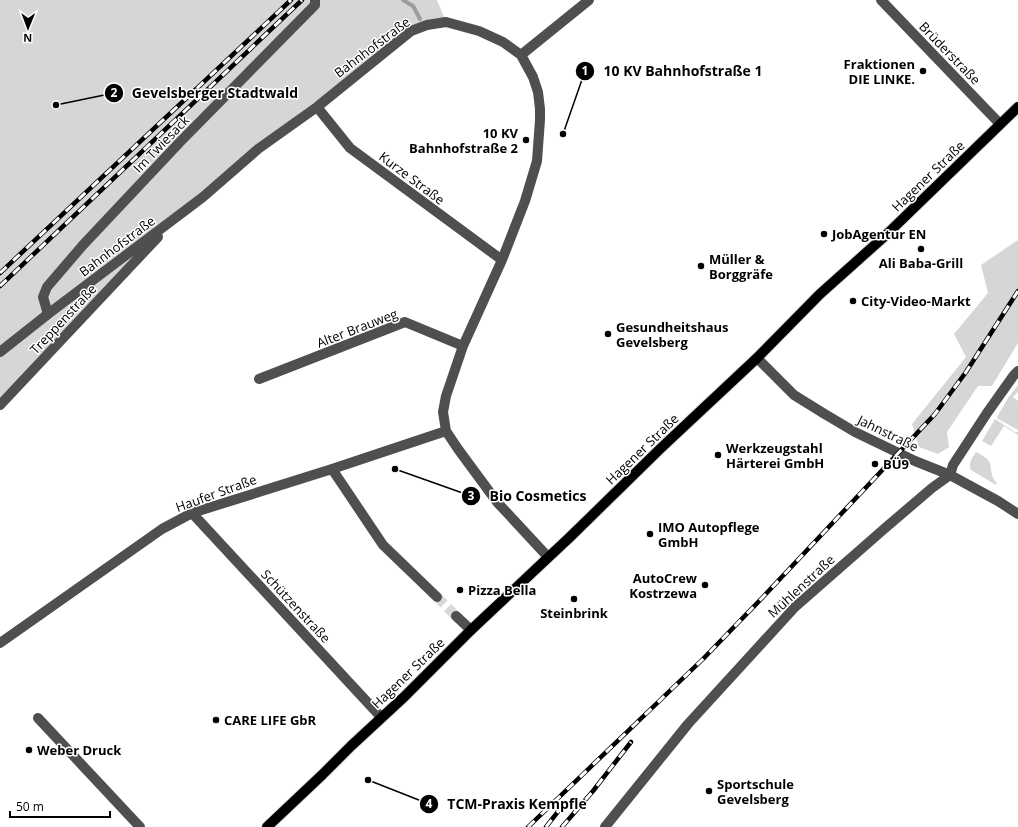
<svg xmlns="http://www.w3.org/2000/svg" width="1018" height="827" viewBox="0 0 1018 827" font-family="'Open Sans',sans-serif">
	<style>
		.green { fill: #d6d6d6 }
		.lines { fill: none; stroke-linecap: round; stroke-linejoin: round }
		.stream { stroke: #9d9d9d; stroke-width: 4 }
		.minor-tunnel { stroke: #d9d9d9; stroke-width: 10; stroke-dasharray: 10 5; stroke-linecap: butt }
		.major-casing { stroke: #dbdbdb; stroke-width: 12 }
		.minor { stroke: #4f4f4f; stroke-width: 10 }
		.major { stroke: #000; stroke-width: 10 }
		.rail-casing { stroke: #000; stroke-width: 4.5 }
		.rail { stroke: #fff; stroke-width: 3; stroke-dasharray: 9; stroke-linecap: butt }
		.poi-dot { fill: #000; stroke: #fff; stroke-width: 1.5 }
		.labels { text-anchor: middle; stroke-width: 3; stroke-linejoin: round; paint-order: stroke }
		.street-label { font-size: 13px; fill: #000; stroke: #fff }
		.poi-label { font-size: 13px; font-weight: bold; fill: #000; stroke: #fff; text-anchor: start }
		.leader { fill: none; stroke: #000; stroke-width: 1.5 }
		.callout-dot { fill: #000; stroke: #fff; stroke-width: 1.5 }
		.mark-label { font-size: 12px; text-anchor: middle; font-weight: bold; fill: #fff }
		.callout-label { font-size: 14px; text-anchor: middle; font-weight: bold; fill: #000; stroke: #fff; stroke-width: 3; stroke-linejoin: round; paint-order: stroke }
	</style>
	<rect width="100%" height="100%" fill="#fff"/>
	<!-- green -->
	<path class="green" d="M0,0h437l9,22 -19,3 -250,191 -177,191z
		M1018,240v103l-26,43h-14l-31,46 2,15 -11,7 -19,-7 -7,-23 54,-67 -12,-23 34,-41 -7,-28z
		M1018,385v7l-5,5 5,4v29l-20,-11 -1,-2 11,-19z
		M995,419l20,13h3v3l-14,-9 -13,20 -9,-5z
		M976,452c4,2 8,4 11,7 7,7 1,15 10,24l-1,2 -25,-15c-3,-7 1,-12 5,-18z"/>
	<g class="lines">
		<!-- stream -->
		<path class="stream" d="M403,0l10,6 7,13"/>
		<!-- minor-tunnel -->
		<path class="minor-tunnel" d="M437,597l19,19"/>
		<defs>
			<path id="major" d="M267,827l55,-52 29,-29 53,-49 67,-67 99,-93 91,-89 96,-90 63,-64 66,-59 132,-128"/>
		</defs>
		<!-- major casing -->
		<use href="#major" class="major-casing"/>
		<!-- minor -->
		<path class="minor" d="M881,0l119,124
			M521,55l68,-55
			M317,107l33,41 152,112
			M48,314l-5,-17 4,-10 36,-42 96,-102 136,-138v-5
			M0,352l48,-38 155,-117 55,-48 59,-42 94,-76 16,-6 19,-3 33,9 24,11 18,13 12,22 5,15 2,17v11l-3,41 -12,40 -23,59 -39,86 -17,50 -3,16 3,19 12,18 39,53 51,55
			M757,358l37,37 29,18 32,19 27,13 33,16 35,14 48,26 20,13
			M259,379l146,-57 58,24
			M0,405l158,-168
			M332,469l51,76 54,52
			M192,513l189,204
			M456,616l15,14
			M0,643l162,-114 30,-16 140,-44 114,-38
			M38,718l102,109
			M605,827l83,-103 107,-117 89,-78 48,-41 18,-13 3,-10 34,-52 27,-38 4,-4"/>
		<!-- major -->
		<use href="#major" class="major"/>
		<defs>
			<path id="rail" d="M0,273l291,-273
				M0,286l302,-286
				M528,827l175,-168 60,-62 172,-183 31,-42 52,-81
				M546,827l14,-18
				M562,827l31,-36 38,-49"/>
		</defs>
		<!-- rail casing -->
		<use href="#rail" class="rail-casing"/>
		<!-- rail -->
		<use href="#rail" class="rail"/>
	</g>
	<!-- markers -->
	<g class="poi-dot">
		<circle cx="923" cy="71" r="4"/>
		<circle cx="526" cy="140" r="4"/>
		<circle cx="824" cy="234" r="4"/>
		<circle cx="921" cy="249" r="4"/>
		<circle cx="701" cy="266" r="4"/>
		<circle cx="853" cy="301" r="4"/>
		<circle cx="608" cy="334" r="4"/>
		<circle cx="718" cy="455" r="4"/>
		<circle cx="875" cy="464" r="4"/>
		<circle cx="650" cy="534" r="4"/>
		<circle cx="705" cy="585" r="4"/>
		<circle cx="460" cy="590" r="4"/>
		<circle cx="574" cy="599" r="4"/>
		<circle cx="216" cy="720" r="4"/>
		<circle cx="29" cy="750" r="4"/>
		<circle cx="709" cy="791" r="4"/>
	</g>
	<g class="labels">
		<!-- street labels -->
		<g class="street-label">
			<text transform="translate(372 47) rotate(-37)" y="5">Bahnhofstraße</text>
			<text transform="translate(950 53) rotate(46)" y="5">Brüderstraße</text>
			<text transform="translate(161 144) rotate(-46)" y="5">Im Twiesack</text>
			<text transform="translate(928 176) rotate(-44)" y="5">Hagener Straße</text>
			<text transform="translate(412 178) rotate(37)" y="5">Kurze Straße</text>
			<text transform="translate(117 246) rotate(-37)" y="5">Bahnhofstraße</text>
			<text transform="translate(63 319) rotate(-47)" y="5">Treppenstraße</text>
			<text transform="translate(357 328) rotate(-21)" y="5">Alter Brauweg</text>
			<text transform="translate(888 433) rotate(26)" y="5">Jahnstraße</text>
			<text transform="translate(642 449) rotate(-44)" y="5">Hagener Straße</text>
			<text transform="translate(216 493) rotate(-20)" y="5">Haufer Straße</text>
			<text transform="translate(801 586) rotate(-43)" y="5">Mühlenstraße</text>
			<text transform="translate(296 606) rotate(47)" y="5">Schützenstraße</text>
			<text transform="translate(408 673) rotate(-44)" y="5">Hagener Straße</text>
		</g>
		<!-- poi labels -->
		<g class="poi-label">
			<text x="915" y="69" text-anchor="end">Fraktionen<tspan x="915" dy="15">DIE LINKE.</tspan></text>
			<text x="518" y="138" text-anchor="end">10 KV<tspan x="518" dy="15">Bahnhofstraße 2</tspan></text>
			<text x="832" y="239">JobAgentur EN</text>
			<text x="709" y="264">Müller &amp;<tspan x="709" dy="15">Borggräfe</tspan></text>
			<text x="921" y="268" text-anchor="middle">Ali Baba-Grill</text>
			<text x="861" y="306">City-Video-Markt</text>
			<text x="616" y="332">Gesundheitshaus<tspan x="616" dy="15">Gevelsberg</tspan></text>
			<text x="726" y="453">Werkzeugstahl<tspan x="726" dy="15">Härterei GmbH</tspan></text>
			<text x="883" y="469">BÜ9</text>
			<text x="658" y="532">IMO Autopflege<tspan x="658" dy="15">GmbH</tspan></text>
			<text x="697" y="583" text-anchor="end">AutoCrew<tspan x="697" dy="15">Kostrzewa</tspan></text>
			<text x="468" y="595">Pizza Bella</text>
			<text x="574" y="618" text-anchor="middle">Steinbrink</text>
			<text x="224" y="725">CARE LIFE GbR</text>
			<text x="37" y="755">Weber Druck</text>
			<text x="717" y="789">Sportschule<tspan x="717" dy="15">Gevelsberg</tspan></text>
		</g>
	</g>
	<!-- callouts -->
	<path class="leader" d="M563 134L585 71M56 105L114 93M395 469L471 496M368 780L429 804"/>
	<g class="callout-dot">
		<circle cx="563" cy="134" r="4"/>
		<circle cx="56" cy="105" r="4"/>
		<circle cx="395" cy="469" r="4"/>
		<circle cx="368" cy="780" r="4"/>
		<circle cx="585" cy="71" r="10"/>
		<circle cx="114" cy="93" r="10"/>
		<circle cx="471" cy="496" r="10"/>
		<circle cx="429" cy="804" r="10"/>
	</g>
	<g class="mark-label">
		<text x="585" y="75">1</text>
		<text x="114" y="97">2</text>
		<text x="471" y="500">3</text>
		<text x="429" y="808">4</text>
	</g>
	<g class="callout-label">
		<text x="683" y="76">10 KV Bahnhofstraße 1</text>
		<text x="215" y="98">Gevelsberger Stadtwald</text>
		<text x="538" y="501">Bio Cosmetics</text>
		<text x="517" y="809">TCM-Praxis Kempfle</text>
	</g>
	<!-- north arrow -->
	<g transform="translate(28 28) rotate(181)" stroke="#ffffff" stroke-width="3" paint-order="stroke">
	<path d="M0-3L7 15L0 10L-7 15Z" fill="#000000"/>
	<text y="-6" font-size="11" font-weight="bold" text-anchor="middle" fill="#000000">N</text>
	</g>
	<!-- scale -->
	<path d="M10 811v6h100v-6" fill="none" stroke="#000000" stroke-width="2"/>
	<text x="16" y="811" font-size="12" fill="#000000" stroke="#ffffff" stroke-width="3" paint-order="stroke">50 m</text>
</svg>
